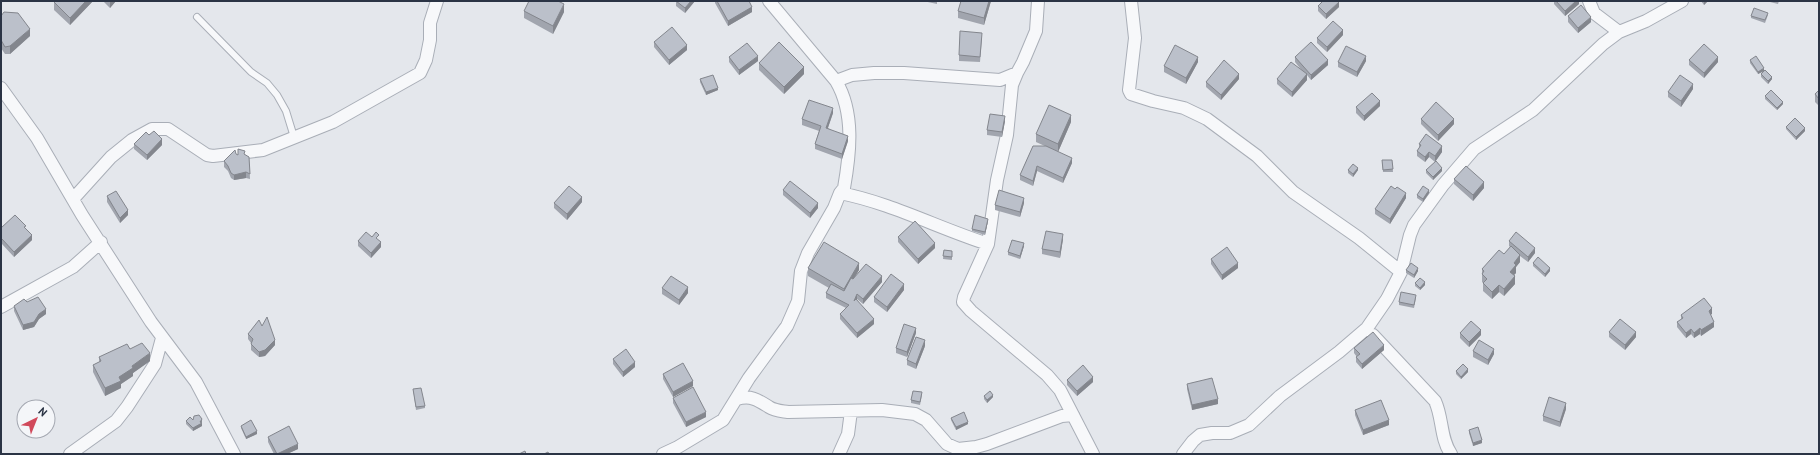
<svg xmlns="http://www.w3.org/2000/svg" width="1820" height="455" viewBox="0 0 1820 455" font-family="'PT Sans',sans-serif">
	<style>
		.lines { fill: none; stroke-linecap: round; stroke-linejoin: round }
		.lane-casing { stroke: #a9aeb7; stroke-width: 8 }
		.street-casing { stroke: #a9aeb7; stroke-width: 14 }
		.lane { stroke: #f7f8fa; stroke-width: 6 }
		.street { stroke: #f7f8fa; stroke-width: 12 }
		.wall { fill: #a1a5ae }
		.shaded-wall { fill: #83868d }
		.building { fill: #bbc0ca; stroke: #83868d }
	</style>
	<rect width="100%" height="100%" fill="#e4e7ec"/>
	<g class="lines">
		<defs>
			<path id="lane" d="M197,17l54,55 16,11 10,12 9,16 8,26"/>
			<path id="street" d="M1038,1l-2,30 -13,31 -6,11 -5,12 -5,50 -10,45 -9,64 -24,53 -1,5 8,9 76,64 13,15 33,64
				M1131,1l4,37 -6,52 2,4 22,7 31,7 23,11 50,37 36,36 66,46 42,34
				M1589,1l5,12 25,19
				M836,81l16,-6 22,-2h30l96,7 17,-7
				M1,88l36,50 45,77 69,107 45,60 38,72
				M840,193c51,10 98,35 148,51
				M73,199l38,-42 21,-17 20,-11h16l39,26 6,1 50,-6 70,-28 87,-49 6,-13 4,-20v-17l7,-22
				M1,307l72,-40 28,-25
				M1373,335l62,66c8,17 5,37 16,53
				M737,399c14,-4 21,1 32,8 6,4 13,4 19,5l94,-2 33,4 11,6 21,24 11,5 18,-2 11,-3 75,-28 11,-1
				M70,454l46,-33 11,-14 28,-43 7,-26
				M663,454l15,-7 45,-27 26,-42 38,-52 11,-25 3,-30 7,-18 26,-45 6,-15 4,-5c6,-34 11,-75 -8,-107l-67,-80
				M839,454l9,-20 3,-23
				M1183,454l10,-13 7,-6 12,-2h18l19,-8 31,-29 59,-44 28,-24 20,-29 14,-27 9,-37 4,-10 29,-40 31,-36 59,-39 70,-66 16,-12 27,-11 36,-20"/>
		</defs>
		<!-- lane casing -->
		<use href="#lane" class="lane-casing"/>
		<!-- street casing -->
		<use href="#street" class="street-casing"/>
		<!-- lane -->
		<use href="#lane" class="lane"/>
		<!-- street -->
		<use href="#street" class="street"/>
	</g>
	<!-- wall -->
	<path class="wall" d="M55,1h38l-23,24 -16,-15v-8z
		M103,1h13l-6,7z
		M676,1h19l-10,12 -9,-7z
		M715,1h34l3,11 -24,14 -13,-23z
		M923,1h14v3z
		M991,1l-7,24 -26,-7v-7z
		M1554,1h25v3l-14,12 -11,-12z
		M1701,1h7l-4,4z
		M1766,1h13l-1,3z
		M1318,6l21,1 -13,12 -8,-8z
		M524,11l40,1 -11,22 -29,-16z
		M1768,15l-3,8 -14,-5v-2z
		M1,16l29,20 -20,18h-5l-4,-6z
		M1568,16l23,6 -13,11 -10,-11z
		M1343,35l-16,17 -10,-9v-5z
		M982,38l-2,24 -21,-1v-6z
		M654,42l33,8 -18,15 -15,-18z
		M729,57l29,4 -19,14 -10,-13z
		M1295,57l33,8 -17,15 -4,-5v5l-15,17 -15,-13v-5l26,-7 -8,-10z
		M1689,60l29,2 -14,16 -15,-13z
		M1750,60l14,11 -6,3 -8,-11z
		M1366,61l-9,16 -19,-10v-5z
		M1198,62l-12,22 -22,-12v-6z
		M759,63l45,11 -20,20 -25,-24z
		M1761,74l11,5 -4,5 -7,-7z
		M700,79l18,11 -12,5 -6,-13z
		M1239,79l-18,21 -15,-13v-5z
		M1693,89l-12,18 -13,-10v-5z
		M1819,90v16l-4,-4v-8z
		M1765,96l18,8 -6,6 -12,-11z
		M1380,106l-16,15 -8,-8v-6z
		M833,113l-5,15 20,13 -6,18 -27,-10v-5l4,-13 -17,-6v-6z
		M1421,119l33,5 -16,17 -17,-17z
		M1005,121l-3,16 -15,-2v-5z
		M1071,122l-13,30 -22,-10v-8z
		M1786,127l19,4 -9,9 -10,-11z
		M149,135l13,10 -15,15 -13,-11v-5z
		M1419,144l23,8 -7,10 -6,-5 -4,5 -8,-6v-5l2,-3z
		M1033,146l39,17 -9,20 -26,-12 -4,15 -13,-6v-5z
		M238,149l7,6 4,2 1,22 -4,-1 -12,2 -3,-2 -3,-7 -4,-4v-6l12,-7 2,1z
		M1382,160h10l1,12h-10z
		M1348,170h10l-5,7 -5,-4z
		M1426,170l16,1 -9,9 -7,-7z
		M1454,179l30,9 -11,13 -19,-17z
		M1395,189l11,9 -16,26 -15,-10v-5z
		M783,190l35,18 -8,10 -27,-23z
		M1429,193l-6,9 -6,-4v-3z
		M107,196l21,19 -8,8 -13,-21z
		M582,202l-15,18 -13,-12v-5z
		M1024,203l-4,14 -25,-7v-5z
		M988,221l-3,14 -13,-4v-2z
		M1,228l25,1 6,11 -18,17 -12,-13z
		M898,237l37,11 -17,16 -20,-22z
		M1063,239l-3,19 -18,-4v-5z
		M379,240l2,7 -10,11 -13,-12v-5z
		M1509,241l26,12 -7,9 -8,-6v6l-4,5v6l-2,2 1,9 -11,12 -5,-4 -7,7 -9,-8v-8l-1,-1v-13l22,-15 6,-7 -1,-1z
		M1024,246l-4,13 -12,-4v-3z
		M944,250l8,1v9l-9,-1z
		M1211,259l27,9 -16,12 -11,-16z
		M1533,263l17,8 -5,6 -12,-11z
		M808,268l51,2 -5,8 28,4 -19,22 -6,-5v1l17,24 -17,14 -17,-19v-5l6,-6 -20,-10v-5l3,-5 -21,-12z
		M1406,270l12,1 -4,7 -8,-5z
		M1415,283l10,2 -5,5 -5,-4z
		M662,288l26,5 -9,12 -17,-11z
		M904,290l-17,22 -13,-10v-5z
		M1416,298l-2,10 -15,-3v-3z
		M27,302l19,12 -7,5 -5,8 -11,3 -9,-19v-5z
		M1710,314l4,13 -13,9 -1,-2 -6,4 -3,-4 -5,4 -9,-11v-5l4,-2v-5l31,-1z
		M262,326l13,19 -10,11 -6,1 -8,-7v-7l-3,-4v-5z
		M1609,332l27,5 -11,13 -16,-13z
		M916,333l-9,24 -11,-4v-5z
		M1460,333l21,2 -12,12 -9,-9z
		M925,346l-9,23 -9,-4v-5z
		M1354,348l30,2 -22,19 -6,-7v-5h1l-3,-4z
		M130,349l20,12 -17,12v3l-12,8v4l-16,8 -12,-24v-7l6,-3v-5z
		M1473,351l21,3 -6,11 -15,-8z
		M613,359l22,8 -12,10 -10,-13z
		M1456,371l12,1 -7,7 -5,-5z
		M663,374l30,12 -20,11 -10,-18z
		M1067,380l26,2 -16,14 -10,-11z
		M1187,384l31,20 -26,6 -5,-21z
		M413,389l12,17v2l-9,2z
		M922,395l-2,10 -9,-2v-3z
		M984,396l9,1 -6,6 -3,-4z
		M673,398l33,19 -20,10 -13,-24z
		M1566,409l-6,18 -17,-6v-5z
		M1355,410l34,15 -26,10 -8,-20z
		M951,418l17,6 -12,6 -5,-10z
		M193,420l9,1 -1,2 1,3 -9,5 -7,-7v-3z
		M241,426l16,8 -11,5 -5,-11z
		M1469,430l13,13 -9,3 -4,-13z
		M268,437l30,12 -11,5h-13l-6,-12z"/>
	<!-- shaded-wall -->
	<path class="shaded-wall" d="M86,1h7l-23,24v-7z
		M110,1h6l-6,7z
		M691,1h4l-10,12v-5z
		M989,1h2l-7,24v-7z
		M1576,1h3v3l-14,12v-5z
		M1706,1h2l-4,4v-3z
		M1339,2v5l-13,12v-5z
		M564,4v8l-11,22v-8z
		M752,7v5l-24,14v-5z
		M1591,17v5l-13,11v-5z
		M30,29v7l-20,18v-8z
		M1343,30v5l-16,17v-5z
		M687,45v5l-18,15v-5z
		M758,56v5l-19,14v-5z
		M1366,56v5l-9,16v-5z
		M1198,57v5l-12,22v-6z
		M1718,57v5l-14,16v-5z
		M1328,60v5l-17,15v-5z
		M804,67v7l-20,20v-7z
		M1764,68v3l-6,3v-2z
		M1239,74v5l-18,21v-5z
		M1307,74v6l-15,17v-5z
		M1772,77v2l-4,5v-3z
		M1693,84v5l-12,18v-6z
		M718,88v2l-12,5v-3z
		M1380,101v5l-16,15v-5z
		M1783,102v2l-6,6v-2z
		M833,108v5l-7,20v-5z
		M1071,115v7l-13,30v-8z
		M1005,116v5l-3,16v-5z
		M1454,119v5l-16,17v-6z
		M1805,128v3l-9,9v-3z
		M848,136v5l-6,18v-5z
		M162,139v6l-15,15v-5z
		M1442,146v6l-7,10v-6z
		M1429,152v5l-4,5v-5z
		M1072,158v5l-9,20v-5z
		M1037,166v5l-4,15v-5z
		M1358,168v2l-5,7v-3z
		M1442,168v3l-9,9v-3z
		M246,172v6l-12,2v-5z
		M1484,182v6l-11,13v-6z
		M1429,190v3l-6,9v-3z
		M1406,193v5l-16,26v-5z
		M582,197v5l-15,18v-6z
		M1024,198v5l-4,14v-5z
		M818,203v5l-8,10v-5z
		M128,210v5l-8,8v-5z
		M988,219v2l-3,14v-3z
		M1063,234v5l-3,19v-6z
		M32,235v5l-18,17v-5z
		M2,239v5l-1,2v-5z
		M381,242v5l-10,11v-5z
		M935,243v5l-17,16v-5z
		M1024,243v3l-4,13v-3z
		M1535,248v5l-7,9v-5z
		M1520,255v7l-4,5v6l-6,6v-7l4,-9z
		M859,263v7l-15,26v-7z
		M1238,263v5l-16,12v-5z
		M1418,268v3l-4,7v-3z
		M1550,268v3l-5,6v-3z
		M882,276v6l-19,22v-5z
		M1515,276v8l-11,12v-7z
		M1425,282v3l-5,5v-2z
		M904,284v6l-17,22v-5z
		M1499,285v7l-7,7v-7z
		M688,287v6l-9,12v-5z
		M857,294v5l-3,8v-6z
		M1712,308v6l-3,2v-5z
		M46,309v5l-7,5 -5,8 -11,3v-5z
		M874,319v5l-17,14v-5z
		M1714,322v5l-13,9v-6z
		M916,328v5l-9,24v-5z
		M1700,328v6l-6,4v-5z
		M1691,329v5l-5,4v-5z
		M1481,330v5l-12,12v-5z
		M1636,332v5l-11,13v-5z
		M275,340v5l-10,11 -6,1v-5z
		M925,340v6l-9,23v-5z
		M1384,345v5l-22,19v-5z
		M1494,349v5l-6,11v-5z
		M150,353v8l-17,12v3l-12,8v4l-16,8v-8l27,-22z
		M635,362v5l-12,10v-5z
		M1468,369v3l-7,7v-2z
		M1093,377v5l-16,14v-5z
		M693,381v5l-20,11v-5z
		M993,395v2l-6,6v-3z
		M1218,399v5l-26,6v-5z
		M1566,403v6l-6,18v-5z
		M706,412v5l-20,10v-5z
		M202,419v2l-1,3 1,-1v3l-9,5v-3l7,-6z
		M1389,420v5l-26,10v-5z
		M968,422v2l-12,6v-3z
		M257,431v3l-11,5v-2z
		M1482,440v3l-9,3v-3z
		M298,444v5l-11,5h-10z"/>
	<!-- building -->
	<path class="building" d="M55,1h31l-16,17 -16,-16z
		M529,1h29l6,3 -11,22 -29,-15z
		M676,1h15l-6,7z
		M717,1h32l3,6 -24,14z
		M961,1h28l-5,17 -26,-7z
		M1323,1h15l1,1 -13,12 -8,-8z
		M1556,1h20l-11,10z
		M1581,5l10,12 -13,11 -10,-12z
		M1754,8l14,5 -3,7 -14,-4z
		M4,12l14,1 12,16 -20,17 -5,1 -4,-7v-24z
		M1333,21l10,9 -16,17 -10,-9z
		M672,27l15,18 -18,15 -15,-18z
		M960,31l22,2 -2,24 -21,-2z
		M779,42l25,25 -20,20 -25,-24z
		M1311,42l17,18 -17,15 -16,-18z
		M747,43l11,13 -19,14 -10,-13z
		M1704,44l14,13 -14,16 -15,-13z
		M1175,45l23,12 -12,21 -22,-12z
		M1346,46l20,10 -9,16 -19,-10z
		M1756,56l8,12 -6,4 -8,-12z
		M1224,60l15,14 -18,21 -15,-13z
		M1291,62l16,12 -15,18 -15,-13z
		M1765,70l7,7 -4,4 -7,-7z
		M713,75l5,13 -12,4 -6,-13z
		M1680,75l13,9 -12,17 -13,-9z
		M1771,90l12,12 -6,6 -12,-12z
		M1819,90v9l-4,-5z
		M1372,93l8,8 -16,15 -8,-9z
		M809,100l24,8 -7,20 22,8 -6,18 -27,-10 6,-18 -19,-7z
		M1436,102l18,17 -16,16 -17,-16z
		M1049,105l22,10 -13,29 -22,-10z
		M990,114l15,2 -3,16 -15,-2z
		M1795,118l10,10 -9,9 -10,-10z
		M154,131l8,8 -15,16 -13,-11 12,-12 3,3z
		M1426,134l16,12 -7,10 -6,-4 -4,5 -8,-6 4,-6 -2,-1z
		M1033,146h13l26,12 -9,20 -26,-12 -4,15 -13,-6z
		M238,149l7,2 -1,3 5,3 1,17 -4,-2 -12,3 -3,-2 -3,-7 -4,-5 11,-11 1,4 2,1z
		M1382,160h10l1,9 -10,1z
		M1436,161l6,7 -9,9 -7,-7z
		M1353,164l5,4 -5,6 -5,-4z
		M1466,166l18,16 -11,13 -19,-16z
		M790,181l28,22 -8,10 -27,-23z
		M569,186l13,11 -15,17 -13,-11z
		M1391,186l4,3 2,-2 9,6 -16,26 -15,-10z
		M1423,186l6,4 -6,9 -6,-4z
		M999,190l25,8 -4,14 -25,-7z
		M116,191l12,19 -8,8 -13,-22z
		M15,215l11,11 -2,1 8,8 -18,17 -12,-13 -1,2v-13z
		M975,215l13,4 -3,13 -13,-3z
		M915,221l20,22 -17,16 -20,-22z
		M1046,231l17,3 -3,18 -18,-3z
		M366,232l6,5 4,-5 3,3 -3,3 5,4 -10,11 -13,-12z
		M1516,232l19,16 -7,9 -19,-16z
		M1012,240l12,3 -4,13 -12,-4z
		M824,242l35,21 -15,26 -36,-21z
		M1511,246l9,9 -6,8 2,2 -6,7 5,4 -11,13 -5,-4 -7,7 -9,-9 4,-4 -5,-5 2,-3 -2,-2 17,-19 5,4z
		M1227,247l11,16 -16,12 -11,-16z
		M944,250l8,1v6l-9,-1z
		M1538,257l12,11 -5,6 -12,-11z
		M1411,263l7,5 -4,7 -8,-5z
		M866,264l16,12 -19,23 -6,-5 -3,7 2,-2 18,20 -17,14 -17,-19 9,-9 -23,-12 5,-9 13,7 7,-13 2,1z
		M891,274l13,10 -17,23 -13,-10z
		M671,276l17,11 -9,13 -17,-12z
		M1420,278l5,4 -5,6 -5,-5z
		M1401,292l15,3 -2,10 -15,-3z
		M38,297l8,12 -7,5 -5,8 -11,3 -9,-19 10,-7 3,3z
		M1704,298l8,10 -3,3 5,11 -13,8 -1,-2 -6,5 -3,-4 -5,4 -9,-11 6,-4 -2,-3z
		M267,317l8,23 -10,10 -6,2 -8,-8 2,-5 -5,-5 11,-14 3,6z
		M1620,319l16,13 -11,13 -16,-13z
		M1471,321l10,9 -12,12 -9,-9z
		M904,324l12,4 -9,24 -11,-4z
		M1373,332l11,13 -22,19 -6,-7 4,-3 -6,-6z
		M916,337l9,3 -9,24 -9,-4z
		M1479,340l15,9 -6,11 -15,-9z
		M142,343l8,10 -18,13 1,2 -14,9 2,4 -16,7 -12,-23 8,-4 -2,-4 28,-13 3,5z
		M626,349l9,13 -12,10 -10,-13z
		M683,363l10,18 -20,11 -10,-18z
		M1463,364l5,5 -7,8 -5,-6z
		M1083,365l10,12 -16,14 -10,-11z
		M1212,378l6,21 -26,6 -5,-21z
		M693,387l13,25 -20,10 -13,-24z
		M421,388l4,18 -9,1 -3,-18z
		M913,391l9,1 -2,10 -9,-2z
		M990,391l3,4 -6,5 -3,-4z
		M1549,397l17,6 -6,19 -17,-6z
		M1381,400l8,20 -26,10 -8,-20z
		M964,412l4,10 -12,5 -5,-9z
		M199,415l3,4 -2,3 2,1 -9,5 -7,-7 4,-4 3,3 1,-4z
		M251,420l6,11 -11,6 -5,-11z
		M289,426l9,18 -21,10 -9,-17z
		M1478,427l4,13 -9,3 -4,-13z
		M525,451l1,3h-7z
		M548,452l1,2h-5z"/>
	<!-- border -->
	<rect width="1820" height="455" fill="none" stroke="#2b3445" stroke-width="4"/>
	<!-- north arrow -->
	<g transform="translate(36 419) rotate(43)"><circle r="19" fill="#f4f6f9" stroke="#a4a8b1"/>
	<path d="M0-3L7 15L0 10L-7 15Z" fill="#d1495b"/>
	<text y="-6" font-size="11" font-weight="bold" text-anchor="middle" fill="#2b3445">N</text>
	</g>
</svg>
